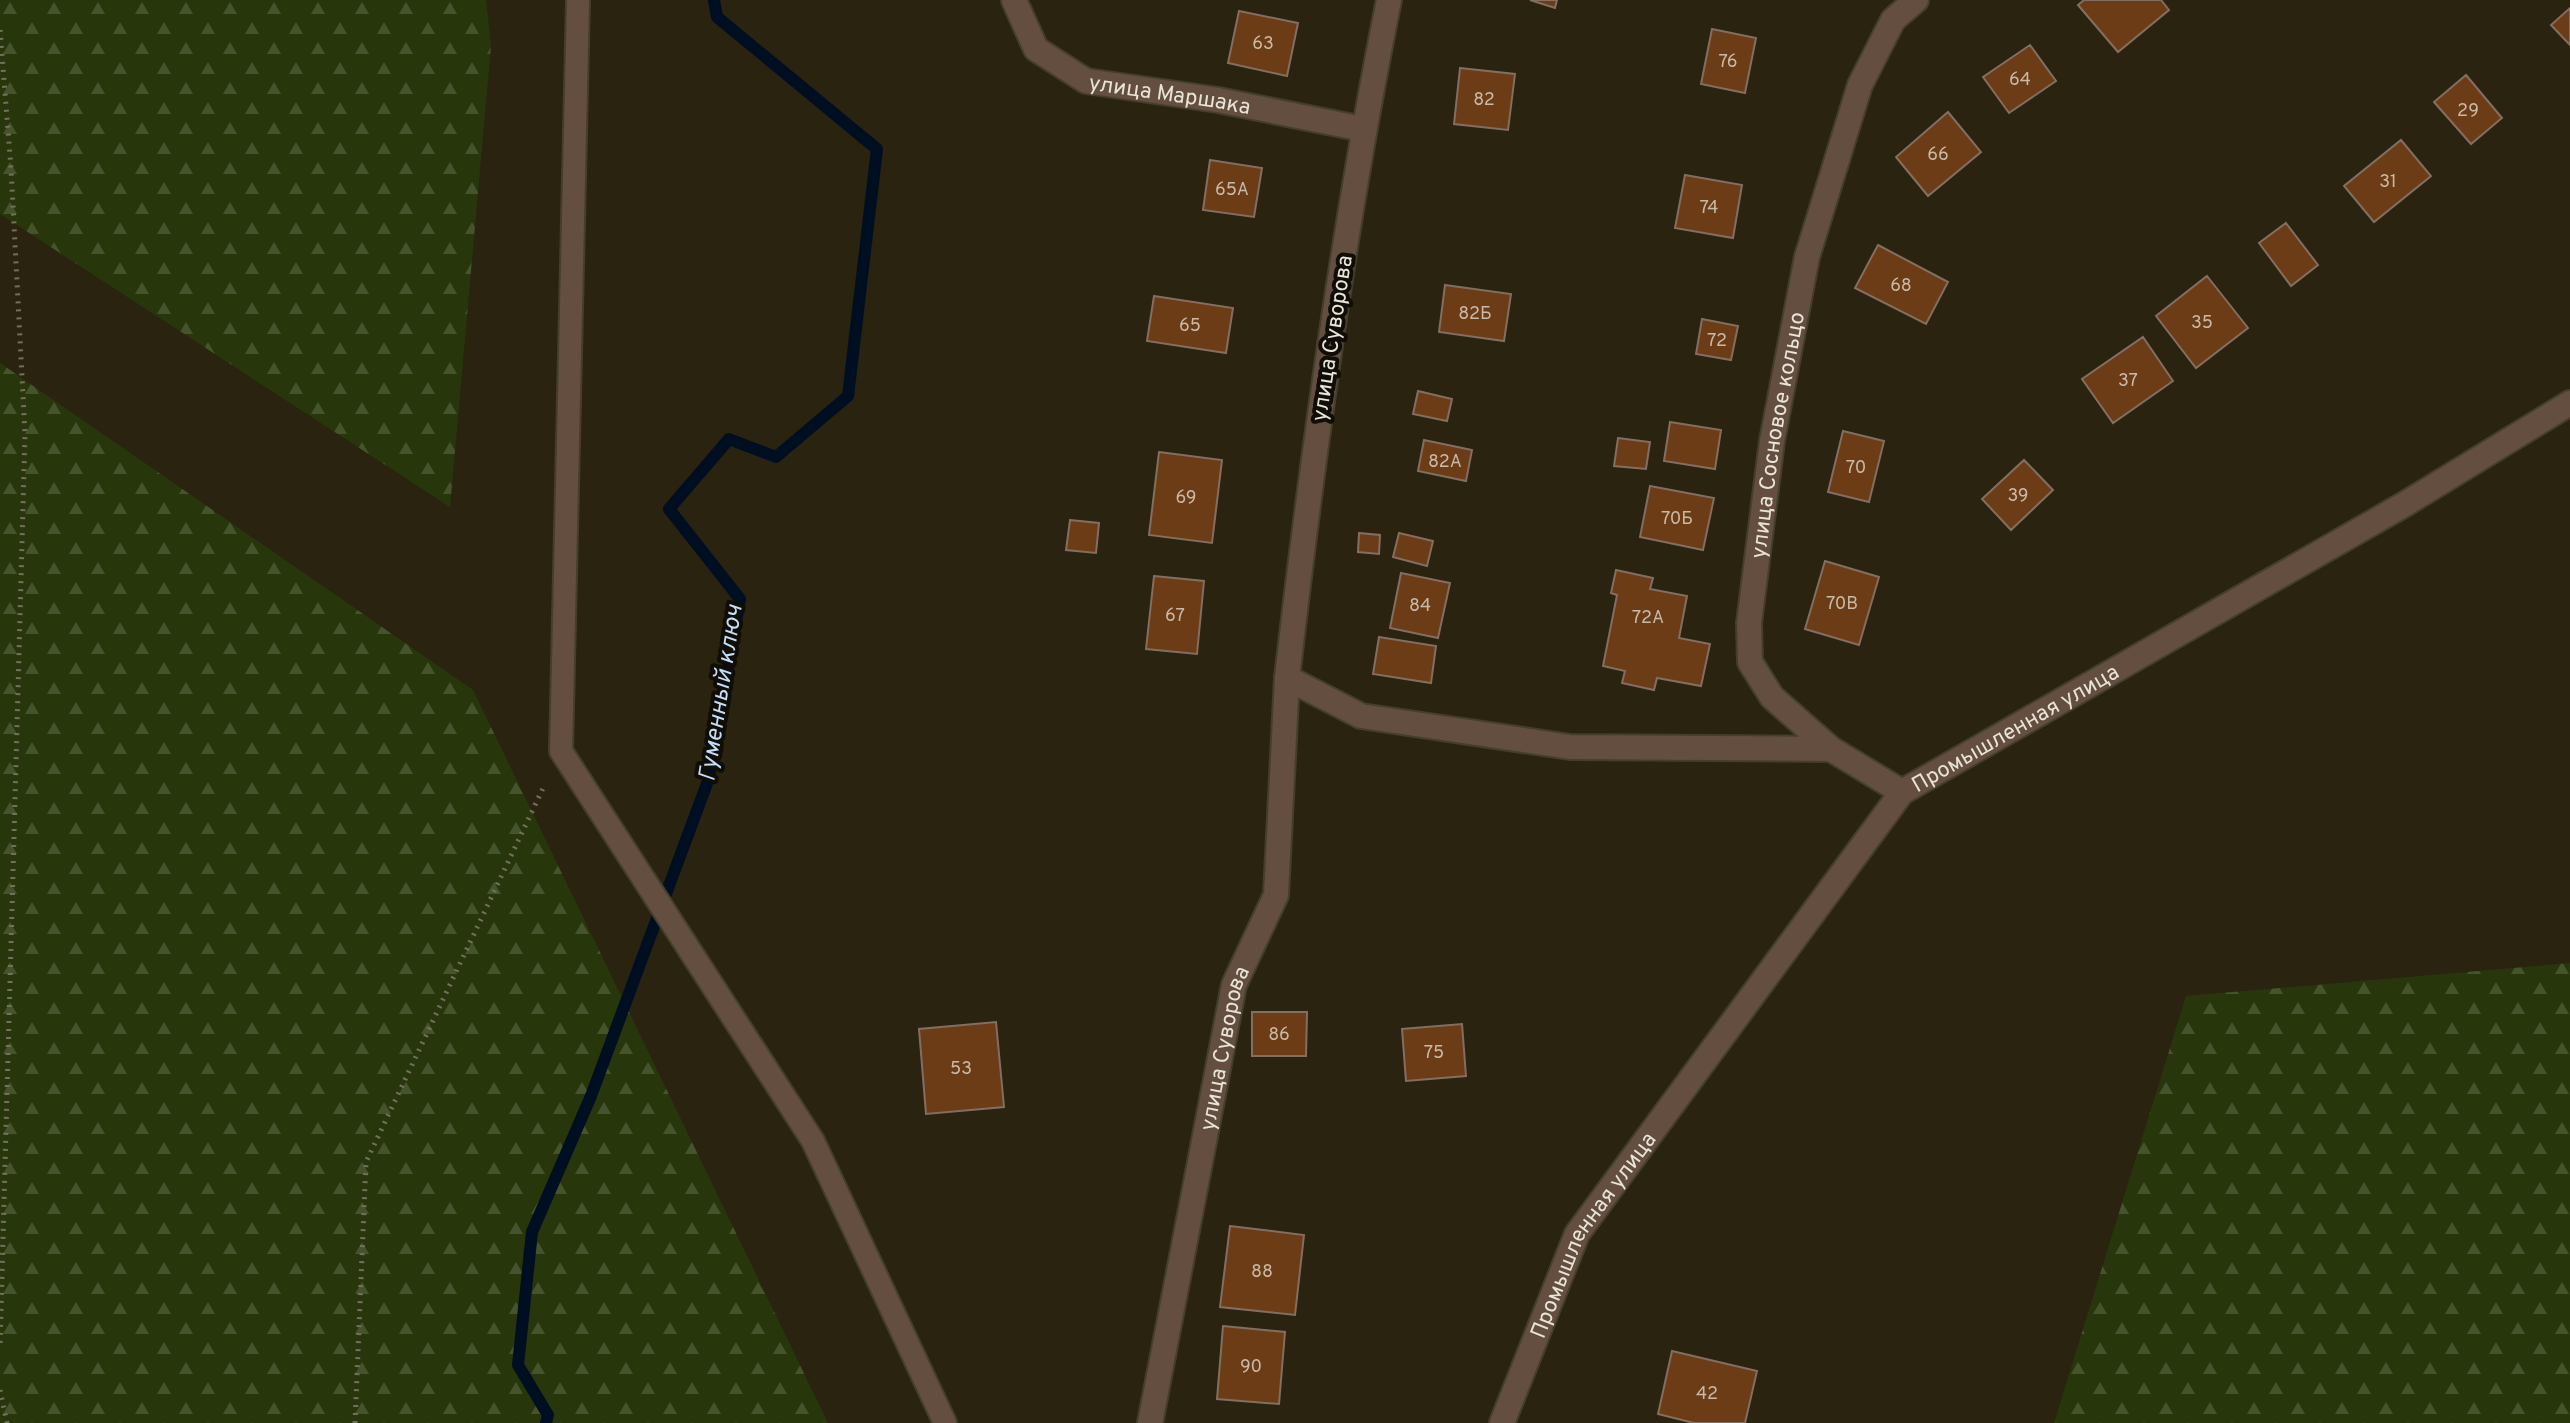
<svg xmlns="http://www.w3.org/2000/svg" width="2570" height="1423" viewBox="0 0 2570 1423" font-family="Overpass,sans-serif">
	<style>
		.forest { fill: url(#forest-firs) }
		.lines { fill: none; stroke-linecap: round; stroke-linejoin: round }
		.stream { stroke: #000e22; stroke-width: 12 }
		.building { fill: #6c3c16; stroke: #836e61; stroke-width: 2 }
		.service-casing { stroke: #443e2c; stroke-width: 26 }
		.minor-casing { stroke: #443e2c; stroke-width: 28 }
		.path { stroke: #746f5f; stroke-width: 5; stroke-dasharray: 2 6; stroke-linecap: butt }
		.service { stroke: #644e3f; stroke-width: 22 }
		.minor { stroke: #644e3f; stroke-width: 24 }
		.labels { text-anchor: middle; stroke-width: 8; stroke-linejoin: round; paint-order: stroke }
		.number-label { font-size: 18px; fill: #c9baa8 }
		.street-label { font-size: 22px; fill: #e8e4d8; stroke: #0f0d05 }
		.water-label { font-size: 24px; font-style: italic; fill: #c3def8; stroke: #0f0d05 }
	</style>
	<defs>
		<pattern id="forest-firs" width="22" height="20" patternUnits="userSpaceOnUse" patternTransform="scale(2)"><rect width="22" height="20" fill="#27370b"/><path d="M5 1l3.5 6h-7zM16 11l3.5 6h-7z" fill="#46542e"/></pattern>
	</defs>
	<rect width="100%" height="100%" fill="#292310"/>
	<!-- forest -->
	<path class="forest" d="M0,0h486l5,46 -41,461 -450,-293z
		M0,363l473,327 355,733h-828z
		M2570,963v460h-516l132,-427z"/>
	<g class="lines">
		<!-- stream -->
		<path class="stream" d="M546,1423l2,-8 -30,-50 14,-133 59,-136 118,-318 31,-179 -71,-90 60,-70 47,18 72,-61 29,-247 -160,-132 -3,-17"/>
	</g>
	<!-- building -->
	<path class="building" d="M1530,0h27l-2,8z
		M2084,0h77l8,10 -51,42 -40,-47z
		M2570,8v37l-19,-20z
		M1239,11l59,12 -11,53 -59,-13z
		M1712,29l44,9 -11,55 -44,-9z
		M2030,45l26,36 -47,32 -26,-36z
		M1460,68l55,6 -7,56 -54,-6z
		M2466,75l36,43 -31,26 -37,-42z
		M1948,112l33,40 -53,44 -32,-39z
		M2401,140l30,36 -57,46 -30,-36z
		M1210,160l52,8 -8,49 -51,-7z
		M1685,175l57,10 -9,53 -58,-10z
		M2286,223l32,42 -27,21 -32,-43z
		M1878,245l70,37 -22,42 -71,-36z
		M2207,276l41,52 -52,40 -40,-52z
		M1445,285l66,9 -7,47 -65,-9z
		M1154,296l79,12 -7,45 -79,-12z
		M1702,319l36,7 -7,34 -35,-6z
		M2143,337l30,44 -60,42 -31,-44z
		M1418,391l34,8 -5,22 -34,-7z
		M1670,422l51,8 -6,39 -51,-8z
		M1843,431l41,10 -15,61 -41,-10z
		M1618,438l32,4 -4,27 -32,-3z
		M1424,440l48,10 -6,31 -48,-10z
		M1159,452l63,8 -10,83 -63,-8z
		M2024,460l29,30 -42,40 -29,-31z
		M1650,486l64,12 -11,52 -63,-13z
		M1070,520l29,3 -3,30 -30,-3z
		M1359,533l21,2 -1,19 -21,-2z
		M1399,533l34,8 -6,25 -34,-9z
		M1825,561l54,16 -20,68 -54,-16z
		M1616,570l37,8 -3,11 37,7 -8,42 31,6 -9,42 -44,-8 -3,12 -32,-7 3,-12 -22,-5 14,-71 -6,-2z
		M1401,573l49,10 -12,55 -48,-10z
		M1154,576l50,5 -7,73 -51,-5z
		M1379,637l57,9 -5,37 -58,-9z
		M1252,1012h55l-1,44h-54z
		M996,1022l8,85 -78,7 -7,-85z
		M1462,1024l4,52 -60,5 -4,-52z
		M1230,1226l74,9 -9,80 -75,-8z
		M1223,1326l62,6 -6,72 -62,-5z
		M1672,1351l85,20 -12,52h-51l-36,-9z"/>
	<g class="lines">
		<defs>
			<path id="service" d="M578,0l-17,751 252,390 132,282"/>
			<g id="minor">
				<path id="s1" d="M1014,0l22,49 50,32 132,19 145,29"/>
				<path d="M1389,0c-45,224 -76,451 -102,678l74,38 209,31 261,2"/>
				<path id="s2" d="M1902,792l-71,-43 -59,-52 -22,-35 -1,-39 23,-182 35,-184 53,-172 33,-65 23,-20"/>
				<path id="s3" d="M1150,1423l84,-438 42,-90 11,-217"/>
				<path id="s4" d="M1502,1423l75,-189 325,-442 503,-288 165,-101"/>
			</g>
		</defs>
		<!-- service casing -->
		<use href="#service" class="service-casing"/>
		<!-- minor casing -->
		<use href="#minor" class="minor-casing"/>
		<!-- path -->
		<path class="path" d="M0,30l11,138 14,266 -25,914
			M0,1390l7,33
			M355,1423l11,-261 179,-378"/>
		<!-- service -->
		<use href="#service" class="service"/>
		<!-- minor -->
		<use href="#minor" class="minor"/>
	</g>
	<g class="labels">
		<!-- number labels -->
		<g class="number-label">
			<text x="1263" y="49">63</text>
			<text x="1728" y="67">76</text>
			<text x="2020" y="85">64</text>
			<text x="1484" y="105">82</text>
			<text x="2468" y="116">29</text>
			<text x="1938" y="160">66</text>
			<text x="2388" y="187">31</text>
			<text x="1232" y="195">65А</text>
			<text x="1709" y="213">74</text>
			<text x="1901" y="291">68</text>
			<text x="1475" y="319">82Б</text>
			<text x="2202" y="328">35</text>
			<text x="1190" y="331">65</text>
			<text x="1717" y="346">72</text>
			<text x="2128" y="386">37</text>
			<text x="1445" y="467">82А</text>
			<text x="1856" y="473">70</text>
			<text x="2018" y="501">39</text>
			<text x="1186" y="503">69</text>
			<text x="1677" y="524">70Б</text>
			<text x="1842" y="609">70В</text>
			<text x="1420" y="611">84</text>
			<text x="1175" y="621">67</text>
			<text x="1648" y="623">72А</text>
			<text x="1279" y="1040">86</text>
			<text x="1434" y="1058">75</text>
			<text x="961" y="1074">53</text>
			<text x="1262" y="1277">88</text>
			<text x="1251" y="1372">90</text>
			<text x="1707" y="1399">42</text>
		</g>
		<!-- street labels -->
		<g class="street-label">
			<text dy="8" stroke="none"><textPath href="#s1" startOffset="198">улица Маршака</textPath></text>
			<text transform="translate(1331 338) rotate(-81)" y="8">улица Суворова</text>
			<text dy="8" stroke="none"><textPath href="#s2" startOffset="432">улица Сосновое кольцо</textPath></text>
			<text dy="8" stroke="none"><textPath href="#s4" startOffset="882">Промышленная улица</textPath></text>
			<text dy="8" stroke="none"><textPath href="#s3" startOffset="382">улица Суворова</textPath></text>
			<text dy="8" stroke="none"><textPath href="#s4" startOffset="210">Промышленная улица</textPath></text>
		</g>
		<!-- water labels -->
		<g class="water-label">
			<text transform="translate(720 693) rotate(-81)" y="8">Гуменный ключ</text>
		</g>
	</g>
</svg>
